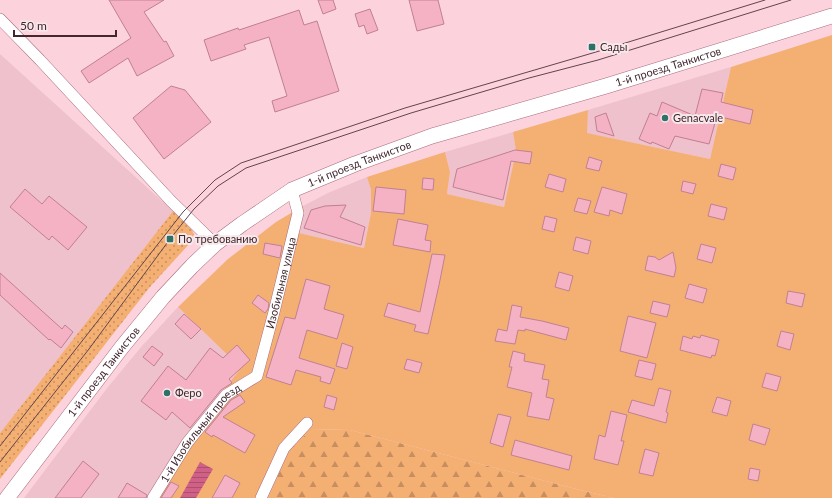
<svg xmlns="http://www.w3.org/2000/svg" width="832" height="498" viewBox="0 0 832 498" font-family="Lato,sans-serif">
	<style>
		.built { fill: #eec1cc }
		.grass { fill: url(#grass-dots) }
		.forest { fill: url(#forest-firs) }
		.garden { fill: #f4af73 }
		.water { fill: url(#water-rules) }
		.building { fill: #f6b2c5; stroke: #c08092 }
		.lines { fill: none; stroke-linecap: round; stroke-linejoin: round }
		.minor-casing { stroke: #a86b7d; stroke-width: 12 }
		.secondary-casing { stroke: #a86b7d; stroke-width: 16 }
		.minor { stroke: #fff; stroke-width: 11 }
		.secondary { stroke: #fff; stroke-width: 15 }
		.tram { stroke: #61454c; stroke-width: 1 }
		.poi-dot { fill: #2d7267; stroke: #f6e8eb; stroke-width: 1.5 }
		.labels { text-anchor: middle; stroke-width: 4; stroke-linejoin: round; paint-order: stroke }
		.poi-label { font-size: 11px; fill: #41272e; stroke: #f6e8eb; text-anchor: start }
		.street-label { font-size: 11px; fill: #41272e; stroke: #f6e8eb }
	</style>
	<defs>
		<pattern id="grass-dots" width="8" height="8" patternUnits="userSpaceOnUse"><rect width="8" height="8" fill="#f4af73"/><path d="M2 2h.1M6 6h.1" fill="none" stroke="#c78e5f" stroke-width="1.8" stroke-linecap="round"/></pattern>
		<pattern id="forest-firs" width="22" height="20" patternUnits="userSpaceOnUse"><rect width="22" height="20" fill="#f4af73"/><path d="M5 1l3.5 6h-7zM16 11l3.5 6h-7z" fill="#c78e5f"/></pattern>
		<pattern id="water-rules" width="6" height="5" patternUnits="userSpaceOnUse"><rect width="6" height="5" fill="#d16086"/><path d="M0 2.5h6" fill="none" stroke="#ab4f6e"/></pattern>
	</defs>
	<rect width="100%" height="100%" fill="#fcd2dd"/>
	<!-- built -->
	<path class="built" d="M0,54l173,157 -173,222z
		M731,67l-21,92 -124,-26 2,-23z
		M513,132l3,19 -12,56 -57,-13 3,-22 -5,-20z
		M367,177l4,13v23l-7,35 -65,-15 5,-22 -1,-5 25,-13z
		M178,307l63,61 -58,73 -35,57h-124l84,-111 34,-41z"/>
	<!-- grass -->
	<path class="grass" d="M173,211l19,19 2,5 -3,7 -42,46 -149,191v-46z"/>
	<!-- forest -->
	<path class="forest" d="M311,429l39,1 230,60 34,8h-346l21,-48z"/>
	<!-- garden -->
	<path class="garden" d="M832,35v463h-218l-34,-8 -230,-60 -38,-1 -23,21 -21,48h-120l35,-57 58,-73 -63,-61 50,-48 48,-37 27,-16 1,5 -5,22 65,15 7,-35v-23l-4,-13 78,-25 5,20 -3,22 57,13 12,-56 -3,-19 75,-22 -1,23 123,26 21,-92z"/>
	<!-- water -->
	<path class="water" d="M200,462l13,7 -17,29h-16z"/>
	<!-- building -->
	<path class="building" d="M109,0h55l-20,12 20,30 2,-1 8,15 -37,20 -9,-18 -39,25 -8,-12 50,-33z
		M318,0h15l3,9 -13,5z
		M409,0h29l6,24 -27,7z
		M370,9l8,21 -11,4 -3,-9 -5,2 -4,-13z
		M299,10l5,15 13,-4 22,70 -64,21 -3,-11 15,-5 -18,-59 -25,8 2,4 -35,12 -7,-21 34,-12 1,2z
		M171,86l14,4 26,32 -47,37 -31,-41z
		M702,89l21,4 -2,9 32,8 -3,14 -33,-8 -8,28 -34,-8 -6,13 -17,-7 -1,2 -12,-5 11,-26 7,3 5,-14 33,14z
		M606,113l8,23 -17,-5 -2,-14z
		M515,150l17,2 -2,12 -19,-3 -8,39 -50,-13 4,-18z
		M589,157l13,4 -3,10 -13,-3z
		M721,164l15,4 -3,12 -15,-4z
		M549,174l17,5 -3,13 -18,-5z
		M423,178l11,1 -1,11 -11,-1z
		M683,181l13,3 -3,10 -12,-3z
		M376,187l30,3 -2,24 -31,-3z
		M602,187l25,7 -5,20 -12,-4 -1,6 -15,-4z
		M25,189l17,15 7,-8 38,31 -19,23 -16,-14 -3,4 -39,-33z
		M578,198l13,3 -4,13 -13,-3z
		M711,204l16,4 -3,12 -16,-4z
		M346,205l-6,12 25,10 -4,18 -57,-17 7,-18 14,-4z
		M545,216l12,3 -3,13 -12,-3z
		M398,219l30,6 -3,15 6,1 -1,11 -37,-7z
		M576,237l15,4 -3,13 -15,-4z
		M265,243l17,3 -2,12 -17,-4z
		M701,244l15,4 -4,15 -15,-4z
		M673,252l3,16 -2,9 -29,-7 3,-14 7,1 4,3z
		M432,254l13,1 -6,30 -11,49 -14,-3 2,-6 -32,-9 4,-13 32,9z
		M559,272l14,4 -4,15 -14,-4z
		M0,273l62,56 3,-4 8,7 -12,16 -11,-9 -1,1 -49,-45z
		M306,279l24,7 -6,23 20,6 -7,24 -30,-9 -8,28 36,11 -5,15 -10,-3 1,-4 -25,-7 -5,15 -25,-8 19,-60 10,2z
		M689,284l18,5 -4,14 -18,-5z
		M788,291l17,3 -3,13 -16,-4z
		M258,295l11,8 -1,6 -3,4 -13,-10z
		M653,301l17,4 -3,12 -17,-4z
		M512,305l10,2 -2,10 22,4 27,7 -3,12 -41,-11v2l-7,-1 -3,14 -20,-3 3,-12 9,2z
		M184,314l17,15 -10,10 -16,-15z
		M628,316l28,7 -9,35 -27,-7z
		M781,331l13,3 -4,16 -13,-4z
		M701,335l18,5 -4,16 -3,-1 -1,3 -31,-8 3,-14 9,3 1,-3 7,2z
		M342,343l11,4 -6,22 -11,-3z
		M237,345l13,15 -21,19 3,4 -11,7 -31,38 -18,-16 -6,8 -25,-19 27,-35 18,14 24,-32 13,10z
		M152,346l11,8 -9,12 -11,-9z
		M513,351l12,3 -1,7 21,4 -3,14 7,1 -3,17 8,2 -5,21 -22,-4 5,-23 -25,-6 5,-20h-3z
		M407,359l15,4 -3,10 -15,-4z
		M639,360l17,4 -4,16 -17,-4z
		M766,373l15,4 -4,14 -15,-4z
		M659,388l12,3 -5,21 2,1 -2,10 -38,-11 4,-12 22,6z
		M240,395l5,7 -22,15 32,18 -10,18 -32,-18 -1,2 -7,-5 26,-32z
		M327,395l10,3 -3,12 -10,-3z
		M717,397l14,4 -4,15 -15,-4z
		M611,411l16,4 -6,26h3l-6,24 -24,-6 5,-24 6,2z
		M498,414l13,3 -8,30 -13,-4z
		M753,424l17,5 -5,16 -16,-5z
		M515,440l57,16 -3,14 -58,-15z
		M645,449l14,4 -6,23 -14,-3z
		M83,461l16,13 -18,24h-26z
		M750,468l10,2 -2,11 -10,-2z
		M225,475l15,8 -8,15h-20z
		M171,482l8,4 -8,12h-10z
		M127,483l20,12 -1,3h-28z"/>
	<g class="lines">
		<defs>
			<g id="minor">
				<path d="M0,19l40,41 131,141 44,43"/>
				<path id="s1" d="M153,498l34,-55 39,-48 31,-19 17,-64 24,-99 -6,-23"/>
				<path d="M261,498l23,-50 23,-25"/>
			</g>
			<g id="secondary">
				<path id="s2" d="M7,498l115,-151 41,-50 29,-31 23,-22 27,-20 50,-34 63,-26 77,-28 174,-50 226,-70"/>
			</g>
		</defs>
		<!-- minor casing -->
		<use href="#minor" class="minor-casing"/>
		<!-- secondary casing -->
		<use href="#secondary" class="secondary-casing"/>
		<!-- minor -->
		<use href="#minor" class="minor"/>
		<!-- secondary -->
		<use href="#secondary" class="secondary"/>
		<!-- tram -->
		<path class="tram" d="M0,446l183,-234 32,-32 26,-17 164,-55 191,-56 169,-52
			M0,462l89,-113 81,-110 24,-30 24,-23 28,-18 165,-55 118,-35 69,-18 193,-60"/>
	</g>
	<!-- markers -->
	<g class="poi-dot">
		<rect x="588" y="43" width="8" height="8" rx="2"/>
		<circle cx="665" cy="118" r="4"/>
		<rect x="166" y="235" width="8" height="8" rx="2"/>
		<circle cx="167" cy="393" r="4"/>
	</g>
	<g class="labels">
		<!-- poi labels -->
		<g class="poi-label">
			<text x="600" y="51">Сады</text>
			<text x="673" y="122">Genacvale</text>
			<text x="178" y="243">По требованию</text>
			<text x="175" y="397">Феро</text>
		</g>
		<!-- street labels -->
		<g class="street-label">
			<text dy="4" stroke="none"><textPath href="#s2" startOffset="819">1-й проезд Танкистов</textPath></text>
			<text dy="4" stroke="none"><textPath href="#s2" startOffset="495">1-й проезд Танкистов</textPath></text>
			<text dy="4" stroke="none"><textPath href="#s1" startOffset="259">Изобильная улица</textPath></text>
			<text dy="4" stroke="none"><textPath href="#s2" startOffset="159">1-й проезд Танкистов</textPath></text>
			<text dy="4" stroke="none"><textPath href="#s1" startOffset="81">1-й Изобильный проезд</textPath></text>
		</g>
	</g>
	<!-- scale -->
	<path d="M14 30v6h102v-6" fill="none" stroke="#41272e" stroke-width="2"/>
	<text x="20" y="30" font-size="12" fill="#41272e" stroke="#f6e8eb" stroke-width="3" paint-order="stroke">50 m</text>
</svg>
